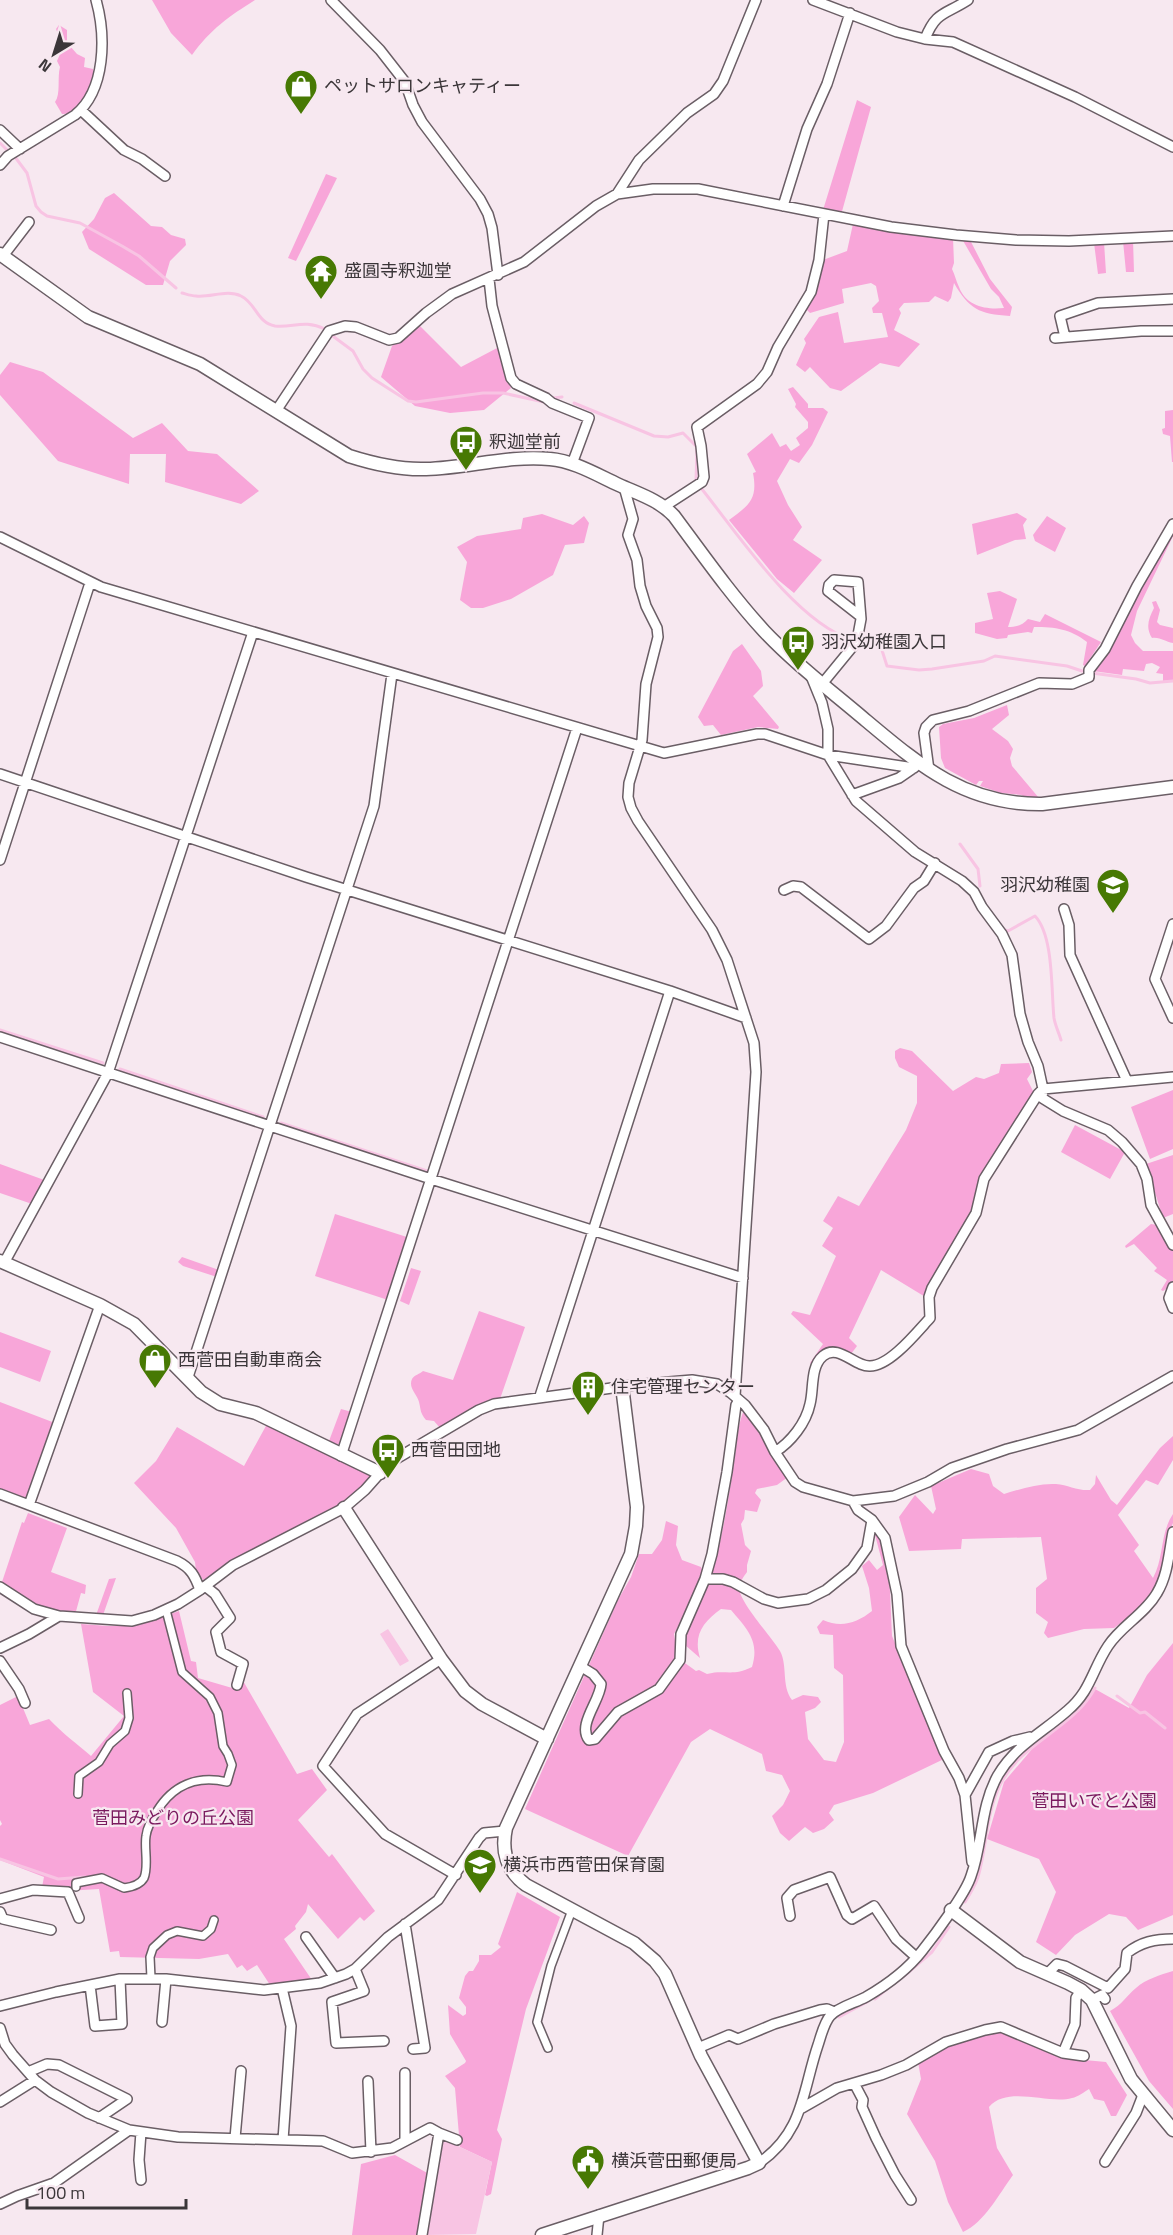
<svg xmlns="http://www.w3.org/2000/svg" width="1173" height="2235" viewBox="0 0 1173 2235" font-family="'Titillium Web','Noto Sans JP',sans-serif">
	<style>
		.green { fill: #f8a6d9 }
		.water { fill: #f8c4e3 }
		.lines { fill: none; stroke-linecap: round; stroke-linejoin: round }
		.stream { stroke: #f8c4e3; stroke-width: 3 }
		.pedestrian-casing { stroke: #6a5e65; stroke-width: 10 }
		.minor-casing { stroke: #6a5e65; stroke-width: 12 }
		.tertiary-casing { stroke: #6a5e65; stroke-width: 15 }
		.pedestrian { stroke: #fff; stroke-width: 7 }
		.minor { stroke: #fff; stroke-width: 9 }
		.tertiary { stroke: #fff; stroke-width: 12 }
		.labels { text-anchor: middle; stroke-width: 4.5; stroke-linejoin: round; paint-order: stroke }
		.poi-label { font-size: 18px; fill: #3b3639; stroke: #f7e8f0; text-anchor: start }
		.park-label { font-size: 18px; fill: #7a195e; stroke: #f7e8f0 }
	</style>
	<rect width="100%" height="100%" fill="#f7e8f0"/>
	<!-- green -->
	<path class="green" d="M152,0h103c-27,17 -44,29 -63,55l-21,-22z
		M59,25l8,5v16h3l7,8 8,4 -1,9 9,2c6,17 -12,46 -31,45l-7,-12c6,-8 2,-24 5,-35l-3,-6 6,-14 -7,-18z
		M857,100l14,7 -30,108 -18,-5z
		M326,174l11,4 -41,83 -8,-3z
		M114,193l37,33 11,1 9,8 14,4 1,6 -16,16 -7,24h-17l-57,-36 -7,-17 12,-13 11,-21z
		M853,224l100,14 1,25 -2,6c3,6 4,12 7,18 7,19 27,23 45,21l-5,-11 -8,-8 -29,-50 7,-1 21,41 22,28 -2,9c-31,-2 -41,-7 -56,-33l-3,15 -3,4 -13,-6 -6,6 -25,1 -5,6 2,4 -7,17 26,14 -21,23 -19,-4 -39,28 -11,-3 -20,-21 -5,5 -9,-7 10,-22 -2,-4 15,-22 19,-5 6,31 44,-6 -6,-24h-9l-1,-5 7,-7 -3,-15 -5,-3 -29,6 2,14 -34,10 -5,-5 18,-48 24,-9z
		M1133,240l1,32h-8l-3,-31z
		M1104,242l2,31 -8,1 -4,-31z
		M420,326l41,41 38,-20 12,41 -27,22 -34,3 -35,-7 -34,-29 11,-31z
		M10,362l33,10 90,66 29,-15 26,28 29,3 42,37 -18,13 -76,-22 1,-28h-36l-1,30 -71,-23 -58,-66v-20z
		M793,387l15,17v4h15l5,4 -16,33 -13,18 -9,-4 -13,22 11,24 14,22 -9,13 29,20 -28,33 -17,-14 -48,-59c20,-15 29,-20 24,-47l3,-1 -9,-18 25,-21 8,14 6,-3 5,7 9,-6 -4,-7 12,-10v-6l-13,-15 1,-3 -8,-15z
		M1173,410v52h-1l-2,-26 -7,-2 -1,-5 3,-1v-17z
		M1017,513l10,6 -4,6 3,14 -11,1 -38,15 -5,-31z
		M542,514l31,11 11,-9 5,7 -5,20 -19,2 -12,30 -42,24 -28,9h-12l-11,-8 7,-38 -10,-15 20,-11 44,-7 2,-11z
		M1047,516l19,12 -11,24 -20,-11 -2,-6z
		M1173,529v7l-36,75 -6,24 4,8 8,8h30v29l-10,1v-7l-7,-1 4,-6 -8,-4 -6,1 -2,7 -21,-2 -1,6 -29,-4 19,-25 27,-58z
		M1000,591l17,8 -9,28c8,0 15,-2 20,-8l12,3 5,-8 56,28 -16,24 -2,-1 4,-23c-17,-13 -31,-15 -53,-15l-2,6 -4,-1 -20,3 -1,3 -10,1 -22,-6v-10l18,-4 -6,-26z
		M1156,601l4,9 -3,12 3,3 13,3v15c-8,-1 -12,-6 -21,-5 -7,-11 -3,-20 2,-30l-2,-6z
		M742,644l19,27 2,15 -10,10 26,31 -1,2 -20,-2 -37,8 -8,-10 -9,1 -6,-9 35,-66z
		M1007,705l2,10 -17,14 16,12 5,8 -3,9 2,8 27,32h-15l-2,-3 -21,-2 -21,-7 3,-5h-4l-3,4 -31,-17 -4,-10 -2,-31 4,-3 31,-6z
		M900,1048l12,3 41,40 23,-14 8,2 15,-6 2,-9 28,-1 3,9 -5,7 8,16 -60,105 -6,17 -42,81 -46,-28 -32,68 8,8 -6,8 -13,-4 -24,16 -4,-3 13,-19 -32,-30 2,-3 17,4 26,-59 -14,-10 11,-18 -10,-7 15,-25 21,10 47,-76 11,-27v-27l-18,-9 -4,-9v-7z
		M1173,1090v59l-23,10 -19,-52z
		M1075,1125l50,27 -15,27 -49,-27z
		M1173,1155v59l-10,4 -17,-54z
		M0,1164l47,17 -12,24 -35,-12z
		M335,1214l75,24 -22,62 -73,-24z
		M1151,1224l6,1 16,25v34l-10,7 -2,-1 6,-10 -13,-9 3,-3 -23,-24 -8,4 -1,-2z
		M182,1257l37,13 -2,7 -34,-11 -5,-4z
		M411,1268l10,3 -12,34 -9,-4z
		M479,1311l46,16 -25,72 -60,29 -6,-7 -8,-1c-6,-7 -5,-10 -7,-18 -2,-8 -11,-14 -7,-23 2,-4 8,-5 11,-8l30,9z
		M0,1332l51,19 -11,31 -40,-15z
		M0,1402l55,21 -28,77 -27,-11z
		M745,1408l20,26 23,43 -11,8 -20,4 -2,4 6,7 -4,12 -12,-2 -1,9 -3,5 4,21 6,6 -4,14v7c-3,4 -8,11 -8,16 1,15 32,48 41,63 8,15 1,34 12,49l11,-5 15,2 3,5 -6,6 -10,4 3,27 16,21 12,2 8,-20 -1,-67 -9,-7 -1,-33 -13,-1 -3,-7 6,-7c18,8 34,3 49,-9l-3,-23 -7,-22 7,-6 8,10 6,-5 -8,-30 2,-5 8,19 4,21 3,66 52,123 -71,34 -39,12 -5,8 5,7 -10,9 -11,4 -8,-6 -16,14 -9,-8 -8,-17 11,-11 7,-14 -8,-16 -16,-4 -4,-17 -52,-25 -19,13 -63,114 -103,-47 93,-209 13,-23 8,-23h13l10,-14 4,-19 12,5 -2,19 6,15 19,7 3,9 -30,58 4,24 18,13 3,-1 8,4c18,-5 25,3 45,-7 8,-26 -5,-38 -21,-57l-10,-1c-18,13 -28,26 -21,49l-15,-13c2,-25 17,-45 25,-69 13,-36 18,-76 24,-114 3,-17 3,-38 11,-54z
		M341,1409l11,3 -11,31 -5,2 -7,-4z
		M267,1424l106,53 -28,28 -141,76 -8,-10 -1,-9 -19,-34 -42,-45 22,-22 21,-34 67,39z
		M1173,1436v24l-15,25 -12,-5 -28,35 21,30 -5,6 19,27c11,-20 7,-45 20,-64v9l-4,10 -11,54 -21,24 -23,17 -30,1 -36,9 -4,-5 4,-11 -12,-9v-25l11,-9 -6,-42 -79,2 -1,10 -52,2 -10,-34 16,-22 18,19 3,-5 -5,-23 40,-17 18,5 4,12 11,8c17,-5 35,-11 52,-10 12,1 22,7 34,6l5,-6 1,-9 15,25 6,5 43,-57z
		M28,1513l39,15 -16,44 35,13 -1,9 -4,-1 -6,22 -36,-7 -37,-26 20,-60 2,1z
		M116,1578l-14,40h-7l14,-39z
		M179,1611l12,50 5,1 2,16 41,12 3,-11 55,95 15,-5 15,21 -29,30 31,37 3,-3 43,57 -11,10 -4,-4 -22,22 -30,-35 -2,8 -11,14 1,3 -12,10 28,41 -40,8 -15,-23 -10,6 -5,-6 -5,3 -9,-14 -29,5 -79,-2 -1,-6 -9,1 -11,-63 -33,2 -24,-4 2,-10 -44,-17v-34l2,-2 -2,-4v-115l18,-9 12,29 19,-6c13,14 27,24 42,37l33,-40 -31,-24 -12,-68 27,2 31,-1z
		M1173,1643v272l-35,15 -12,-13 -17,-3 -34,21 -19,20 -20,-13 20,-50 -17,-33 -52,-20 17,-57 29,-34 47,-38 15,-21 34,19 18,-33z
		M517,1892l43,25 -34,92 -29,121 5,9 -11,55 -4,2 -2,-1 7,-33 -32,-15 -5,-59 -10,-12 20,-13 1,-2 -16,-27 -2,-29 15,11 3,-2v-7l-7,-9 6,-22 4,-5h4l6,-10v-6h12l10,-8 -3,-3z
		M1173,1971v138l-24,-28 -39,-70c12,-6 16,-15 26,-23 10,-9 24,-13 37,-17z
		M1004,2030l59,28 43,4 21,33 -11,21h-5l-7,-15 -10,-2 -5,-10c-5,3 -11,8 -17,9 -23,7 -64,-13 -83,9l8,41 16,27c-14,19 -29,48 -50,57l-15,-30 -13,-41 -28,-47 14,-35 -3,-17 29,-18z
		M395,2155l34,19 -12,61h-65l9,-71z"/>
	<!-- water -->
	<path class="water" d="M388,1629l21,32 -9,5 -20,-32z
		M443,2139l49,23 -16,72 -49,1z"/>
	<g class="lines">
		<!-- stream -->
		<path class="stream" d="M0,143l8,8
			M15,157l12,16 9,33 5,6 6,4 33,7 42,23 17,10 37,32
			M182,293c4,1 9,3 14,3 14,2 31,-7 45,0 15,7 16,27 34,30 18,2 29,-7 50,3
			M330,334l23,17 10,18 9,9 36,23 8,1 67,-9h20l41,9
			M553,398l9,-1
			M574,403l80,33 14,1 15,-4 14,14 -1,34
			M701,488c37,46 94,133 151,152
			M859,642l21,2 7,22 32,4 13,-1 52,-8 11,-5 72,10 15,5
			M1092,673l44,6 14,4 23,-2
			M960,844l18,25 2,17
			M1005,930l3,1 27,-15c19,20 16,75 19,102 1,7 5,15 7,22
			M0,1030l103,33
			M120,1069l143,48
			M281,1123l146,48
			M1117,1696l23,17 5,-1 20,16
			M0,1859l58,20 26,-2
			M965,1902c5,-8 10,-16 13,-25 9,-31 8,-65 23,-94 21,-41 73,-55 94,-95
			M904,1976l28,-24 17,-25
			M875,1999l14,-12
			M839,2017l28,-15"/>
		<defs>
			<path id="pedestrian" d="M78,1794l1,-18 20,-14 11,-18 15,-13 4,-13 -2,-25
				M76,1887v-4l26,-5 22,10c8,-1 16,-3 20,-10 5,-12 0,-29 2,-42 1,-9 6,-17 11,-25 16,-26 40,-36 70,-29l5,-17 -4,-11 -5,-8 -5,-33 -8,-16 -28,-25 -16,-62
				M151,1978l-1,-21 3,-9 14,-13 10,-4 26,5 8,-7 3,-9
				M548,2048l-11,-26 14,-56 21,-56"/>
			<path id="minor" d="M331,0l49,50 25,32 8,23 9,17 58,77 8,15 4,14 6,47
				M813,0l84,32 28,7 28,3 122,55 98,50
				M925,39c11,-28 20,-24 43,-39
				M81,110l43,40 18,9 23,17
				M0,130l20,19
				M0,165l8,-9 67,-41c31,-25 31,-79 21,-115
				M617,194l22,-34 48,-47 27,-19 9,-13 33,-81
				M783,206l24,-77 20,-45 23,-71
				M3,256l26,-34
				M489,279l3,27 19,72 5,6 30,14 6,5 37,15 -17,46
				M1065,337l-5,-21 38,-13 75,-4
				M1055,338l86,-7h32
				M276,411l53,-80 16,-5 11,1 33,13 9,-2 28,-25 26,-19 72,-32 72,-56 21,-12 36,-5h45l193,38 65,8 60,5 53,1 104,-5
				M624,487l9,32 -5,16 9,25 3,26 6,20 11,22 1,9 -12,47 -4,56 -13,43 -1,14 3,11 7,13 74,109 15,30 27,83 2,29 -21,324
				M665,506l37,-24 2,-5 -3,-31 -4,-19 60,-43 10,-12 11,-25 33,-55 8,-32 5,-46
				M0,537l101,50 563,166 93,-19h8l63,21 86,13
				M811,676l11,27 6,26v26l28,46 59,51 47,29 12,11 8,15 20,27 10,21 8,59 8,28 10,24 5,23 -1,9 21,13 45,19 14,12 19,22 6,15 4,26 22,40
				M822,684l32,-39 4,-10 3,-16 -3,-37 -24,-2 -5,5 -1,6 32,25
				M929,770l-5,-37 2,-6 7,-7 36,-9 70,-28 33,1 17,-7v-7l16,-21 32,-63 36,-62
				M0,774l306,103 364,114 76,27
				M852,795l47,-17 16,-11
				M0,860l90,-277
				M784,890l9,-4 8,1 68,52 17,-13 28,-38 10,-7 11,-18
				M1064,909l5,16 1,30 57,126
				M1173,924l-18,55 18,39
				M0,1037l431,142 312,99
				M4,1263l104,-190 145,-441
				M1173,1287l-4,11 4,10
				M188,1377l186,-571 18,-132
				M540,1396l130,-405
				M775,1452c16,-10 31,-29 35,-48 4,-15 0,-37 13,-48 15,-13 32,11 47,10 20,0 47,-34 60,-48l-1,-21 3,-9 44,-75 8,-34 54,-85 5,-5 130,-12
				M341,1456l236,-728
				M0,1494l177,67c14,7 18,15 23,29
				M853,1501l5,9 14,10 13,18 12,56 4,52 43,105 15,27 6,17 7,67
				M29,1505l71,-200
				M705,1579h18l10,3 31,17 14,4 30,-4 18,-9 26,-21 15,-21 5,-28
				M205,1586l10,8 15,24 -14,14 5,20 22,12 -6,21
				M0,1587l34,22 25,7 73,5 22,-6 24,-11 22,-14 33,-25 111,-57 21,-18 24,-27 90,-53 15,-6 140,-19 58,-5 25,4 14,9 14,12 19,25 11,22 20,30 8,5 50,14 41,-5 34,-14 24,-14 55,-19 71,-19 95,-54
				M0,1648l29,-14 30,-18
				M441,1659l-84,55 -34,52 62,68 71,41
				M0,1661l19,28 6,14
				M580,1666l13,8 8,10c-1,17 -24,41 -12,56l6,-1 23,-27 41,-23 21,-29 1,-26 24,-55 7,-25 15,-82 9,-67 3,-5
				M965,1795l24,-43 24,-11 17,-4
				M0,1899l33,-9 35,2 11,26
				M0,1912l3,7 48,11
				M790,1916l-3,-18 7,-8 36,-13 17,38 5,4 22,-13 22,33 20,18
				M405,1924l20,124 -12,1
				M306,1937l29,41
				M355,1969l9,22 -32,11 4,41 48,-2
				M1047,1974l10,-10 8,2 43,22 17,-19 2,-16c14,-11 28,-14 46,-14
				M90,1985l5,41 27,-2 -2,-45
				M282,1988l9,38 -8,114
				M1092,2000l10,-5 3,4
				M0,2006l56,-14 64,-13h46l98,11 56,-7 26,-9 9,-5 33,-32 50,-37 41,-62 5,-5 21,-2
				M162,2022l4,-43
				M0,2028l5,16 8,11 22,25 16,12 37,21 41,17 49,7 145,4 29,12 40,-5 38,-20 9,5 -17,102
				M698,2048l31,-13 9,4 36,-15 46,-14 7,-1 7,3
				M1063,2053l21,3
				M28,2072l19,-8 12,1 68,34 -28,19
				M368,2081l3,71
				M854,2083l9,17 -1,7 14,31 19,37 16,25
				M0,2102l35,-22
				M802,2108l35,-20 44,-13 25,-10 40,-23 39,-12 16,-3 62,26 12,-29 1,-26 5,-8
				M439,2133l18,7
				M235,2138l6,-67
				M405,2141v-68
				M1105,2162l31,-49 7,-18
				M759,2163c45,-31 43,-71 59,-118 3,-9 6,-22 12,-29 8,-9 25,-13 36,-19 19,-11 42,-28 56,-46 12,-15 44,-58 49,-75 12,-33 9,-69 27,-101 18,-30 44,-42 69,-64 24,-20 25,-41 41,-65 13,-20 37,-32 49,-53 11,-18 12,-41 16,-61
				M141,2180l-2,-20 2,-28
				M0,2204l17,-8 37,-13 75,-53
				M597,2235l2,-20"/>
			<path id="tertiary" d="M0,254l88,63 112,47 149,92c25,8 51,14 77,13 42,-1 82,-14 124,-10 24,2 47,16 69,26 20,9 40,15 55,31 29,39 57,79 90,115 30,32 66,59 99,87 56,47 102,87 179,86l131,-17
				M0,1261l100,44 34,19 67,68 19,12 36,9 124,60
				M344,1508l97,151 24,32 17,13 65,35
				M951,1910l69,52 48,21 13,7 11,10 39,79 42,51
				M542,2235l206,-67 11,-5 -58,-107 -36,-82 -10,-13 -21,-18 -108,-58c-19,-14 -25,-34 -20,-57l125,-274 5,-28 1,-19 -15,-121"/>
		</defs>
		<!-- pedestrian casing -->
		<use href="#pedestrian" class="pedestrian-casing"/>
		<!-- minor casing -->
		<use href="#minor" class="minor-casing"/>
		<!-- tertiary casing -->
		<use href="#tertiary" class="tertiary-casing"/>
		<!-- pedestrian -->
		<use href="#pedestrian" class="pedestrian"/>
		<!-- minor -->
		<use href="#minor" class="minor"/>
		<!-- tertiary -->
		<use href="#tertiary" class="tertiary"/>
	</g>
	<!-- icons -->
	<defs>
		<symbol id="shop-pin" viewBox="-11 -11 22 30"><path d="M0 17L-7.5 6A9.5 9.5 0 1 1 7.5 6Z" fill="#477903" stroke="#f7e8f0"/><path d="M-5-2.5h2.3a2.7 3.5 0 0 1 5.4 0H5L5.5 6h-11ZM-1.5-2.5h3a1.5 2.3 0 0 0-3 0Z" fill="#fff"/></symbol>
		<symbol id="temple-pin" viewBox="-11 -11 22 30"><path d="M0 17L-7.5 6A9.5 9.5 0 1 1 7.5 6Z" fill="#477903" stroke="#f7e8f0"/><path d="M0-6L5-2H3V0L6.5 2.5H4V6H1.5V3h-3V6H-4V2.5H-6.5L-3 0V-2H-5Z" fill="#fff"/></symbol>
		<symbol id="bus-pin" viewBox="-11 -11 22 30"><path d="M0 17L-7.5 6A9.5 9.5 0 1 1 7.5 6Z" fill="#477903" stroke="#f7e8f0"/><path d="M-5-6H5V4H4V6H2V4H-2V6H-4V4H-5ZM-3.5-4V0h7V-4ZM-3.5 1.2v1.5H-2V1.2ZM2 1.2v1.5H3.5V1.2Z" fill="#fff"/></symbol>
		<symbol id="school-pin" viewBox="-11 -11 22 30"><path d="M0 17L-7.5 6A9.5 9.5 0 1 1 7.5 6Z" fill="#477903" stroke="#f7e8f0"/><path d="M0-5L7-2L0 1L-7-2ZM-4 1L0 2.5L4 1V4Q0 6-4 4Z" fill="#fff"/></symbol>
		<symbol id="building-pin" viewBox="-11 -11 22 30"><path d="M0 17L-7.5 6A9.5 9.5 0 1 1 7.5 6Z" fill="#477903" stroke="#f7e8f0"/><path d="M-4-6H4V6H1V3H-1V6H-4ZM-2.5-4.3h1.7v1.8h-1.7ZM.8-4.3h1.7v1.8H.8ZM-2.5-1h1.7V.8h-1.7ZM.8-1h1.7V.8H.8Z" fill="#fff"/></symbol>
		<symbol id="civic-pin" viewBox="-11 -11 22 30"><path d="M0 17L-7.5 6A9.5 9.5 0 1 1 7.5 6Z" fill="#477903" stroke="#f7e8f0"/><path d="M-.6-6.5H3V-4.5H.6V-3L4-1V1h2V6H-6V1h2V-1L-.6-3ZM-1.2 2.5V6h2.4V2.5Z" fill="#fff"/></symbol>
	</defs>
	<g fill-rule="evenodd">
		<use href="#shop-pin" x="282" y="67" width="38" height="52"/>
		<use href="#temple-pin" x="302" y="252" width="38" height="52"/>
		<use href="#bus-pin" x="447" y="423" width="38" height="52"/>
		<use href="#bus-pin" x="779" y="623" width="38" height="52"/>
		<use href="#school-pin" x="1094" y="866" width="38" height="52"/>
		<use href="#shop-pin" x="136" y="1341" width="38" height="52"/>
		<use href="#building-pin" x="569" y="1368" width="38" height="52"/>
		<use href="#bus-pin" x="369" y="1431" width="38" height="52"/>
		<use href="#school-pin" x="461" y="1846" width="38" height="52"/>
		<use href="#civic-pin" x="569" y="2142" width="38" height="52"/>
	</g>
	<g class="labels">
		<!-- poi labels -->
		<g class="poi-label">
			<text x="324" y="92">ペットサロンキャティー</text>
			<text x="344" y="277">盛圓寺釈迦堂</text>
			<text x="489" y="448">釈迦堂前</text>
			<text x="821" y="648">羽沢幼稚園入口</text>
			<text x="1090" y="891" text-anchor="end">羽沢幼稚園</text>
			<text x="178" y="1366">西菅田自動車商会</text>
			<text x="611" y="1393">住宅管理センター</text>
			<text x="411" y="1456">西菅田団地</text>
			<text x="503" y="1871">横浜市西菅田保育園</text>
			<text x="611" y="2167">横浜菅田郵便局</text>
		</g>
		<!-- park labels -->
		<g class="park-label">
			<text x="1094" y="1807">菅田いでと公園</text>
			<text x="173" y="1824">菅田みどりの丘公園</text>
		</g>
	</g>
	<!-- north arrow -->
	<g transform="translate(54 54) rotate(218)" stroke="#f7e8f0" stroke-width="4.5" paint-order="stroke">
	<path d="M0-4.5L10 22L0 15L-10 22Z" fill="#3b3639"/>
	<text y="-9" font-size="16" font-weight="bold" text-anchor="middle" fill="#3b3639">N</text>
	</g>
	<!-- scale -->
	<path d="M27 2199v9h159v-9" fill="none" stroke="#3b3639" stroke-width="3"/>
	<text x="36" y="2199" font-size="18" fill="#3b3639" stroke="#f7e8f0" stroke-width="4.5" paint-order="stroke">100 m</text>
</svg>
